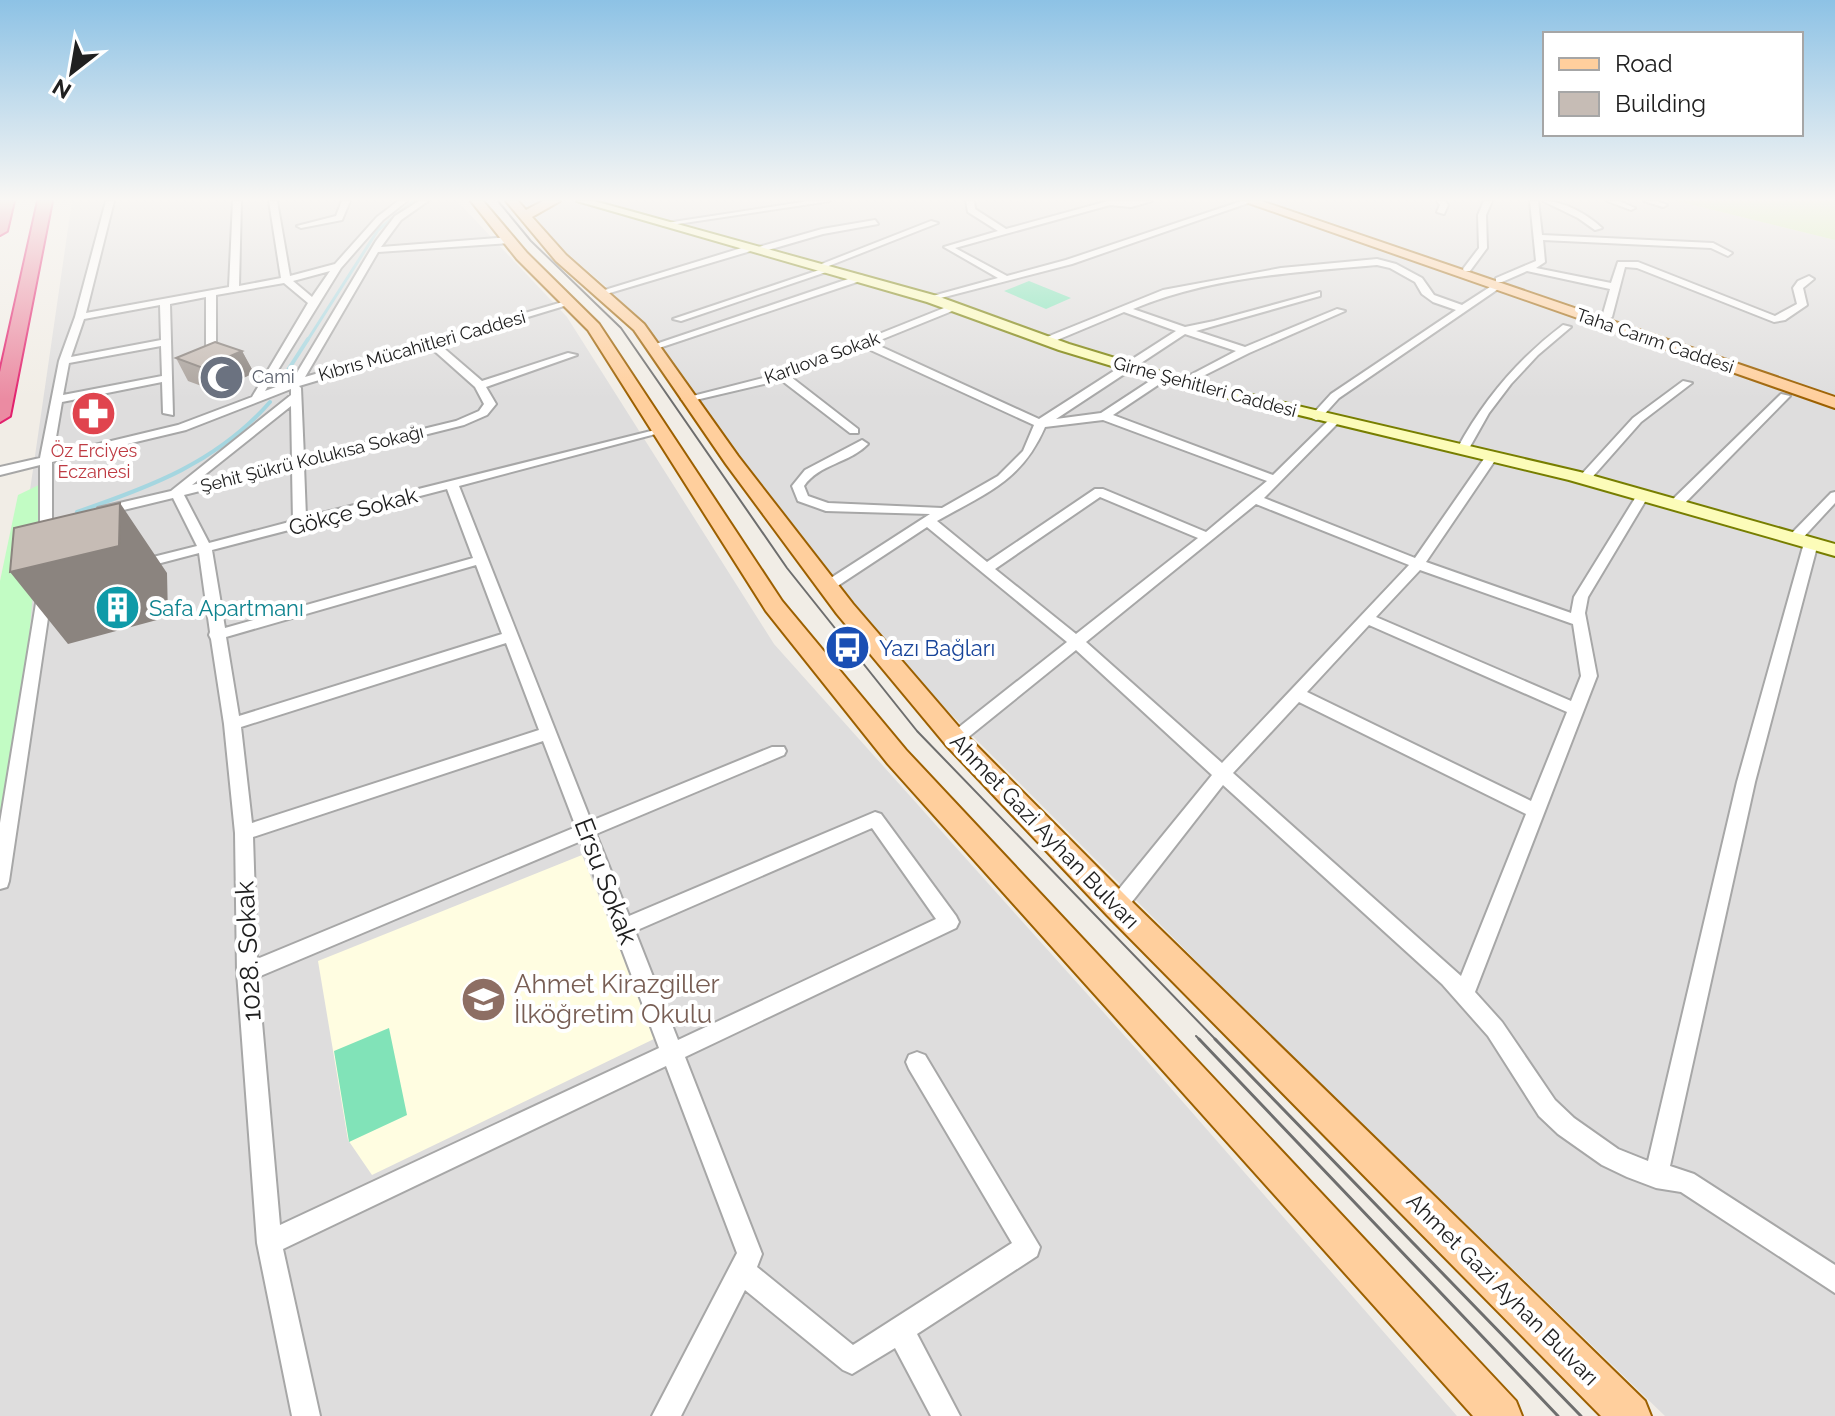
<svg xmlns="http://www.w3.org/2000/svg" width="1835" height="1416" viewBox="0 0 1835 1416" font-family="Raleway,sans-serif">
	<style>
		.residential { fill: #dedddd }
		.education { fill: #fffde1 }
		.grass { fill: #ceedaa }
		.park { fill: #c2fcc4 }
		.pitch { fill: #81e3b8 }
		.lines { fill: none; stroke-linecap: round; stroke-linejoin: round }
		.stream-far1 { stroke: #a5d6e0; stroke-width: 3 }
		.stream { stroke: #a5d6e0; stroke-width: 4 }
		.street-casing { stroke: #a7a7a7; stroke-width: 4 }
		.secondary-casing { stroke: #777e00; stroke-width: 4 }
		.primary-casing { stroke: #9c6000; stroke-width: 4 }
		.highway-casing { stroke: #e2206d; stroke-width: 4 }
		.street { fill: #fff; fill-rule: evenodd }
		.secondary { fill: #fcfcb9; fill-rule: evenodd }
		.primary { fill: #ffcf9d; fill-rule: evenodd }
		.highway { fill: #eb8ba2; fill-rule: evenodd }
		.tram-far1 { stroke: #6e6e6e; stroke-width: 2 }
		.tram { stroke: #6e6e6e; stroke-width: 3 }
		.wall { fill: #aaa29c }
		.shaded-wall { fill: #8b847f }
		.building { fill: #c6bcb5; stroke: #8b847f; stroke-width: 2 }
		.labels { text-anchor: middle; stroke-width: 8; stroke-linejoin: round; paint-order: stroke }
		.far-street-label { font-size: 18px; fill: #202020; stroke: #fff }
		.far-worship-label { font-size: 18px; fill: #5b616d; stroke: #fff; text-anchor: start }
		.far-health-label { font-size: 18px; fill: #be3a42; stroke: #fff }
		.street-label { font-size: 22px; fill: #202020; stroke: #fff }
		.culture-label { font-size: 22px; fill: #0d838f; stroke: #fff; text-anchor: start }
		.transit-label { font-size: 22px; fill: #164399; stroke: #fff; text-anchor: start }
		.near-street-label { font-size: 26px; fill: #202020; stroke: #fff }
		.near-education-label { font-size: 26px; fill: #785e54; stroke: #fff; text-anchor: start }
	</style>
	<rect width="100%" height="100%" fill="#f1ede6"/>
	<!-- residential -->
	<path class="residential" d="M72,201h385l110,116 207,327 374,418 309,354h-1457v-719z
		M523,201h1154l158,39v1176h-170l-407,-393 -351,-353 -168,-215 -88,-119 -39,-44 -61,-53z"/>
	<!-- education -->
	<path class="education" d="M582,855l74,183 -284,137 -24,-35 -30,-179z"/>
	<!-- grass -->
	<path class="grass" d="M1677,201h158v39z"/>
	<!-- park -->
	<path class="park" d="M43,483l-19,210 -24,140v-252l18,-86z"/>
	<!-- pitch -->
	<path class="pitch" d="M1029,281l42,17 -25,11 -42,-18z
		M389,1028l18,87 -58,27 -15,-91z"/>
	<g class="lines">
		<!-- stream-far1 -->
		<path class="stream-far1" d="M307,341l71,-111 36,-29"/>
		<!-- stream -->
		<path class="stream" d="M279,384l29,-45
			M77,512c73,-25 141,-50 193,-110"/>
		<defs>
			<path id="street" d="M106,201h8l-28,112 143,-26 4,-86h8l-2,85 42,-8 -12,-77h8l13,75 45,-12 42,-47 21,-16h9l-24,19 -42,48 -76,123 27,-10 84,-140 19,-25 24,-15h9l-27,19 -20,27 129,-10 4,3 -4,3 -132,9 -73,125 261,-76 8,2 -135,41 43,37 86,-28 9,2 -91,32 10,17 -9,11 -23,10 -160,40 2,52 357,-89v4l-204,54 132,335 181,-74h12l2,4 -2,4 -188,79 33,82 246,-104 6,2 75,102 3,6 -3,6 -271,129 77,197 -5,13 96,78 159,-102 -103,-174 -3,-7 3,-7 8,-3 8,3 115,192 -3,9 -120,78 43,82h-29l-36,-68 -43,26 -9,-4 -98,-80 -64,126h-29l85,-163 -71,-187 -383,183 37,167h-28l-35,-173 -20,-271 -2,-139 -11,-109 -13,-85 -2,-4 1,-3 -11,-79 -61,16 -7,-4 2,-3 64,-16 -24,-48 -70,17 -6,-4 1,-3 73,-17 120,-96v-6l-105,41 -134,32v77l-2,3h-10v-77l-40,10v-8l40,-9 19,-97 16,-44zM330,271l-18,26 -19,-16zM284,283l24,20 -56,94 -74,28 -125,30 9,-53 100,-20 1,31 10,2 -3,-111 36,-7v61l5,3 5,-3v-63zM160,305l1,35 -90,17 13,-38zM161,346l1,30 -99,19 6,-32zM430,347l45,40 9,17 -5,7 -23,10 -152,37 -3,-70 -2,-2zM291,406l1,55 -100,24zM292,468l1,53 -84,22 -25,-48zM447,489l26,69 -248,70 -13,-78zM476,565l26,69 -263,82 -13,-79zM506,643l33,87 -287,93 -11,-96zM543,741l33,86 -319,132 -4,-122zM872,828l64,91 -258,121 -43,-109zM581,841l78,207 -379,177 -22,-248z
				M342,201h8l-8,19 -41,8 -4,-2 39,-10z
				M809,201h21l-166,25 -4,-2z
				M966,201h8l1,8 31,20 102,-28h44l-21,6 -21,-2 -155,43 52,28 59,-16 176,-59h12l-182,63 -143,37v-4l69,-19 -54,-31 54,-16 -30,-19z
				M1437,201h8l3,4 -4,9 -7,-2 3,-7z
				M1484,201h8l-6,14 1,33 -17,23h-6l-1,-2 16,-21 -1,-33z
				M1530,201h8l4,34 171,8 19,10 -4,3 -17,-8 -168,-8 2,22 -9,6 75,15 7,-21h20l137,54 22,-12 -4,-16 5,-7 11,-5 5,3 -11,9 4,17 -22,15 -11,2 -137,-54 -12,-1 -13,50 -5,3 -5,-3 8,-28 -83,-18 -25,11h-6v-4l40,-17z
				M1543,201c21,0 44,13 59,27l-7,2 -17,-12z
				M1607,201h12l16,7 -4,2z
				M1644,201h13l10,4 -4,2z
				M875,220l3,4 -55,10 -65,19 -4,-3 -151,45 -8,-2 153,-47 7,2 67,-19z
				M931,221l7,2 -117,46 -7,-2z
				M1377,259l19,5 26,14 12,17 28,10 31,-20 8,2 -162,111 -19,21 -4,1 -6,-3 21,-23 125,-84 -23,-8 -11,-8 -7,-12 -25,-14 -13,-3c-81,7 -168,12 -244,44l52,18 29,-6 106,-29v4l-124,35 49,16 92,-38 8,2 -96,42 -66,33 -4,-1v-4l57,-30 -51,-17 -129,85 45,-6 58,-38h8v4l-54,36 160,60 57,-56h8v4l-74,75 151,60 73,-105h8l2,3 -72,106 145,51 3,-16 63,-102 6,-4 4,1 2,3 -61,102 -3,16 12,63 -122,316 27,30 53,78 19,18 44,31 30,12 89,-379 67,-239 7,-4 5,1 2,3 -63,239 -85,384 24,8 141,91v28l-154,-101 -25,-4 -29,-11 -25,-12 -44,-31 -19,-18 -51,-80 -46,-52 -219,-199 -99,127 -7,2 -7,-2 -3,-6 3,-6 102,-125 -136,-125 -115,93h-12l-2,-4 2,-4 118,-93 -140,-115 -94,62h-10l-2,-3 2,-3 107,-69 -104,-3 -28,-10 -6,-15 13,-16 57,-30 6,4c-18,19 -49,20 -64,42l4,10 20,7 114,5 56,-32 25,-25 11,-26 -170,-78 -73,30 67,52v4h-8l-69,-53 -94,22 -6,-3 98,-25 175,-70 3,1v4l-84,34 166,76 137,-88 -52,-19 -74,31h-8v-4l121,-49 118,-22zM1103,420l164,61 -61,51 -103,-43h-8l-108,73 -50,-41c49,-28 84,-39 108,-94zM1100,497l98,41 -122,96 -81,-65zM1256,504l153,61 -187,198 -136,-121zM1420,570l153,54 8,52 -10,25 -195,-84zM1369,625l198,87 -36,89 -224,-109zM1299,702l227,112 -65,162 -228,-203z
				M825,268l7,2 -151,51 -8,-2z
				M860,275l3,1v4l-207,69 -9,-2z
				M1563,325l8,2 -33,28 -27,29 -22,29 -22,39h-8l-2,-3c27,-50 61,-90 106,-124z
				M1683,381l9,2 -51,39 -53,60h-8v-6l53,-58z
				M1781,394l9,2 -109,111h-10v-6z
				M1835,492v11l-36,39h-10v-6l42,-43z
				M45,587l7,4 -43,290 -2,6 -7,2v-66l38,-232z"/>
			<path id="secondary" d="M577,201h17l343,95 132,48 118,36 393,92 255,72v12l-266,-76 -391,-94 -119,-36 -132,-48z"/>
			<path id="primary" d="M471,201h12l44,52 72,71 183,277 124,149 610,651 6,15h-49l-585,-652 -122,-153 -178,-281 -71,-71z
				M506,201h12l8,9 17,-9h17l-28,16 34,38 78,69 94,132 115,148 111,129 163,164 518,504 6,15h-50l-494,-501 -161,-170 -109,-131 -111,-150 -92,-134 -78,-69z
				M1243,201h18l574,196v11z"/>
			<path id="highway" d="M0,201h14l-7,30 -7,4z
				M38,201h14l-42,215 -10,6v-50z"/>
		</defs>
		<!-- street casing -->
		<use href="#street" class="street-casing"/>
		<!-- secondary casing -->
		<use href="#secondary" class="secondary-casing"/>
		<!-- primary casing -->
		<use href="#primary" class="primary-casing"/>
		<!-- highway casing -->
		<use href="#highway" class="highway-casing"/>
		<!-- street -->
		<use href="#street" class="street"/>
		<!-- secondary -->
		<use href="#secondary" class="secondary"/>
		<!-- primary -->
		<use href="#primary" class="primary"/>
		<!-- highway -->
		<use href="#highway" class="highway"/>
		<!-- tram-far1 -->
		<path class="tram-far1" d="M498,201l33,40 90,87 166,240 130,163 300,310
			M1196,1036l5,5"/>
		<!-- tram -->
		<path class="tram" d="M1199,1039l359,377
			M1215,1039l366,377"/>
	</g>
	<!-- wall -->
	<path class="wall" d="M242,351l12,22 -39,18 -27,-10 -12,-23z"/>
	<!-- shaded-wall -->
	<path class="shaded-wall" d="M242,351l12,22 -39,18 -12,-23z
		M120,503l47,70 1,44 -100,27 -58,-72z"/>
	<!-- building -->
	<path class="building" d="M215,342l27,9 -39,17 -27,-10z
		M120,503l-1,43 -109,26 4,-44z"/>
	<!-- sky -->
	<linearGradient id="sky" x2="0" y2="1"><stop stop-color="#8dc2e5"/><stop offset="0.5" stop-color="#f9f7f4"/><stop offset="1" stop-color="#f9f7f4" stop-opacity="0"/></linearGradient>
	<rect width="1835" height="399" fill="url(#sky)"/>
	<!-- icons -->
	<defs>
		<symbol id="mosque-disc" viewBox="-11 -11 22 22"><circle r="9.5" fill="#6b7280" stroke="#fff"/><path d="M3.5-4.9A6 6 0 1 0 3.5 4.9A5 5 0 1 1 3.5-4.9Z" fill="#fff"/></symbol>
		<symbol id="pharmacy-disc" viewBox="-11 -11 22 22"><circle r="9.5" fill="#e0444e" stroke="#fff"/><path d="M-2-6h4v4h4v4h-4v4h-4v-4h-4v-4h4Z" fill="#fff"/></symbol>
		<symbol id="building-disc" viewBox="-11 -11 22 22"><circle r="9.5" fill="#0f9aa8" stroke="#fff"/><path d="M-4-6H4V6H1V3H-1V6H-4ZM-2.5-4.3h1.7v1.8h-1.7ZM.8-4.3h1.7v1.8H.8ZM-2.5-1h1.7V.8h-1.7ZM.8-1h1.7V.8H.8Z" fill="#fff"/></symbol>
		<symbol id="bus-disc" viewBox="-11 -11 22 22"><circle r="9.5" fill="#1a4fb4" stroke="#fff"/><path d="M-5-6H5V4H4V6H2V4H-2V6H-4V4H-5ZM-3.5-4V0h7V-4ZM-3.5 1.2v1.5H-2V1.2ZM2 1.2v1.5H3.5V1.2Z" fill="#fff"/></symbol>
		<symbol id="school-disc" viewBox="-11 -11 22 22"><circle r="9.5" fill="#8d6e63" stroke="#fff"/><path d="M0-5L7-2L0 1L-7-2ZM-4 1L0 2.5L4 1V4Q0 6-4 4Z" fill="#fff"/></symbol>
	</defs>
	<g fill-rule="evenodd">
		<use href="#mosque-disc" x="196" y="352" width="51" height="51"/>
		<use href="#pharmacy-disc" x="68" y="388" width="51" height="51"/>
		<use href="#building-disc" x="92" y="582" width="51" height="51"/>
		<use href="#bus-disc" x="822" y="622" width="51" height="51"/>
		<use href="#school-disc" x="458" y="974" width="51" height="51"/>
	</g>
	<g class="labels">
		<!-- far-street labels -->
		<g class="far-street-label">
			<text transform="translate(1655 341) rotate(19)" y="6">Taha Carım Caddesi</text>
			<text transform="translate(422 346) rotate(-16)" y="6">Kıbrıs Mücahitleri Caddesi</text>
			<text transform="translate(822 358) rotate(-20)" y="6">Karlıova Sokak</text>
			<text transform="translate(1205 387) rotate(15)" y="6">Girne Şehitleri Caddesi</text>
			<text transform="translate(312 459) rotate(-14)" y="6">Şehit Şükrü Kolukısa Sokağı</text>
		</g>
		<!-- far-worship labels -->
		<g class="far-worship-label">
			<text x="252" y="383">Cami</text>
		</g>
		<!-- far-health labels -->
		<g class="far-health-label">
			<text x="94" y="457">Öz Erciyes<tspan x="94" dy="21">Eczanesi</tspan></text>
		</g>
		<!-- street labels -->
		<g class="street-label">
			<text transform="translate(353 511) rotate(-15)" y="8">Gökçe Sokak</text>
			<text transform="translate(1045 831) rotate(46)" y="8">Ahmet Gazi Ayhan Bulvarı</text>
			<text transform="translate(1503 1289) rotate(45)" y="8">Ahmet Gazi Ayhan Bulvarı</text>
		</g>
		<!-- culture labels -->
		<g class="culture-label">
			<text x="149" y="616">Safa Apartmanı</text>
		</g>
		<!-- transit labels -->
		<g class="transit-label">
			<text x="879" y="656">Yazı Bağları</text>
		</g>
		<!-- near-street labels -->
		<g class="near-street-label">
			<text transform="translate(606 881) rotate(69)" y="9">Ersu Sokak</text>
			<text transform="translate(248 951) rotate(-93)" y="9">1028. Sokak</text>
		</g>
		<!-- near-education labels -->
		<g class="near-education-label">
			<text x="514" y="993">Ahmet Kirazgiller<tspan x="514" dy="30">İlköğretim Okulu</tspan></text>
		</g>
	</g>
	<!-- legend -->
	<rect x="1543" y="32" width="260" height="104" fill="#ffffff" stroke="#a6a6a6" stroke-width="2"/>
	<rect x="1559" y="58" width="40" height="12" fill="#ffcf9d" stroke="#a6a6a6" stroke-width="2"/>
	<text x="1615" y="72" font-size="24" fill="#202020">Road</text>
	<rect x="1559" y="92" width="40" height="24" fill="#c6bcb5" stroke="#a6a6a6" stroke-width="2"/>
	<text x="1615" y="112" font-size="24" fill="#202020">Building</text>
	<!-- north arrow -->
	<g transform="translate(72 72) rotate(211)" stroke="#ffffff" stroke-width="6" paint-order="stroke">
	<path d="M0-6L14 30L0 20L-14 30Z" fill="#202020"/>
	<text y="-12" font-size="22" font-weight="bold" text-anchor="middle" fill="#202020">N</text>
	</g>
</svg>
